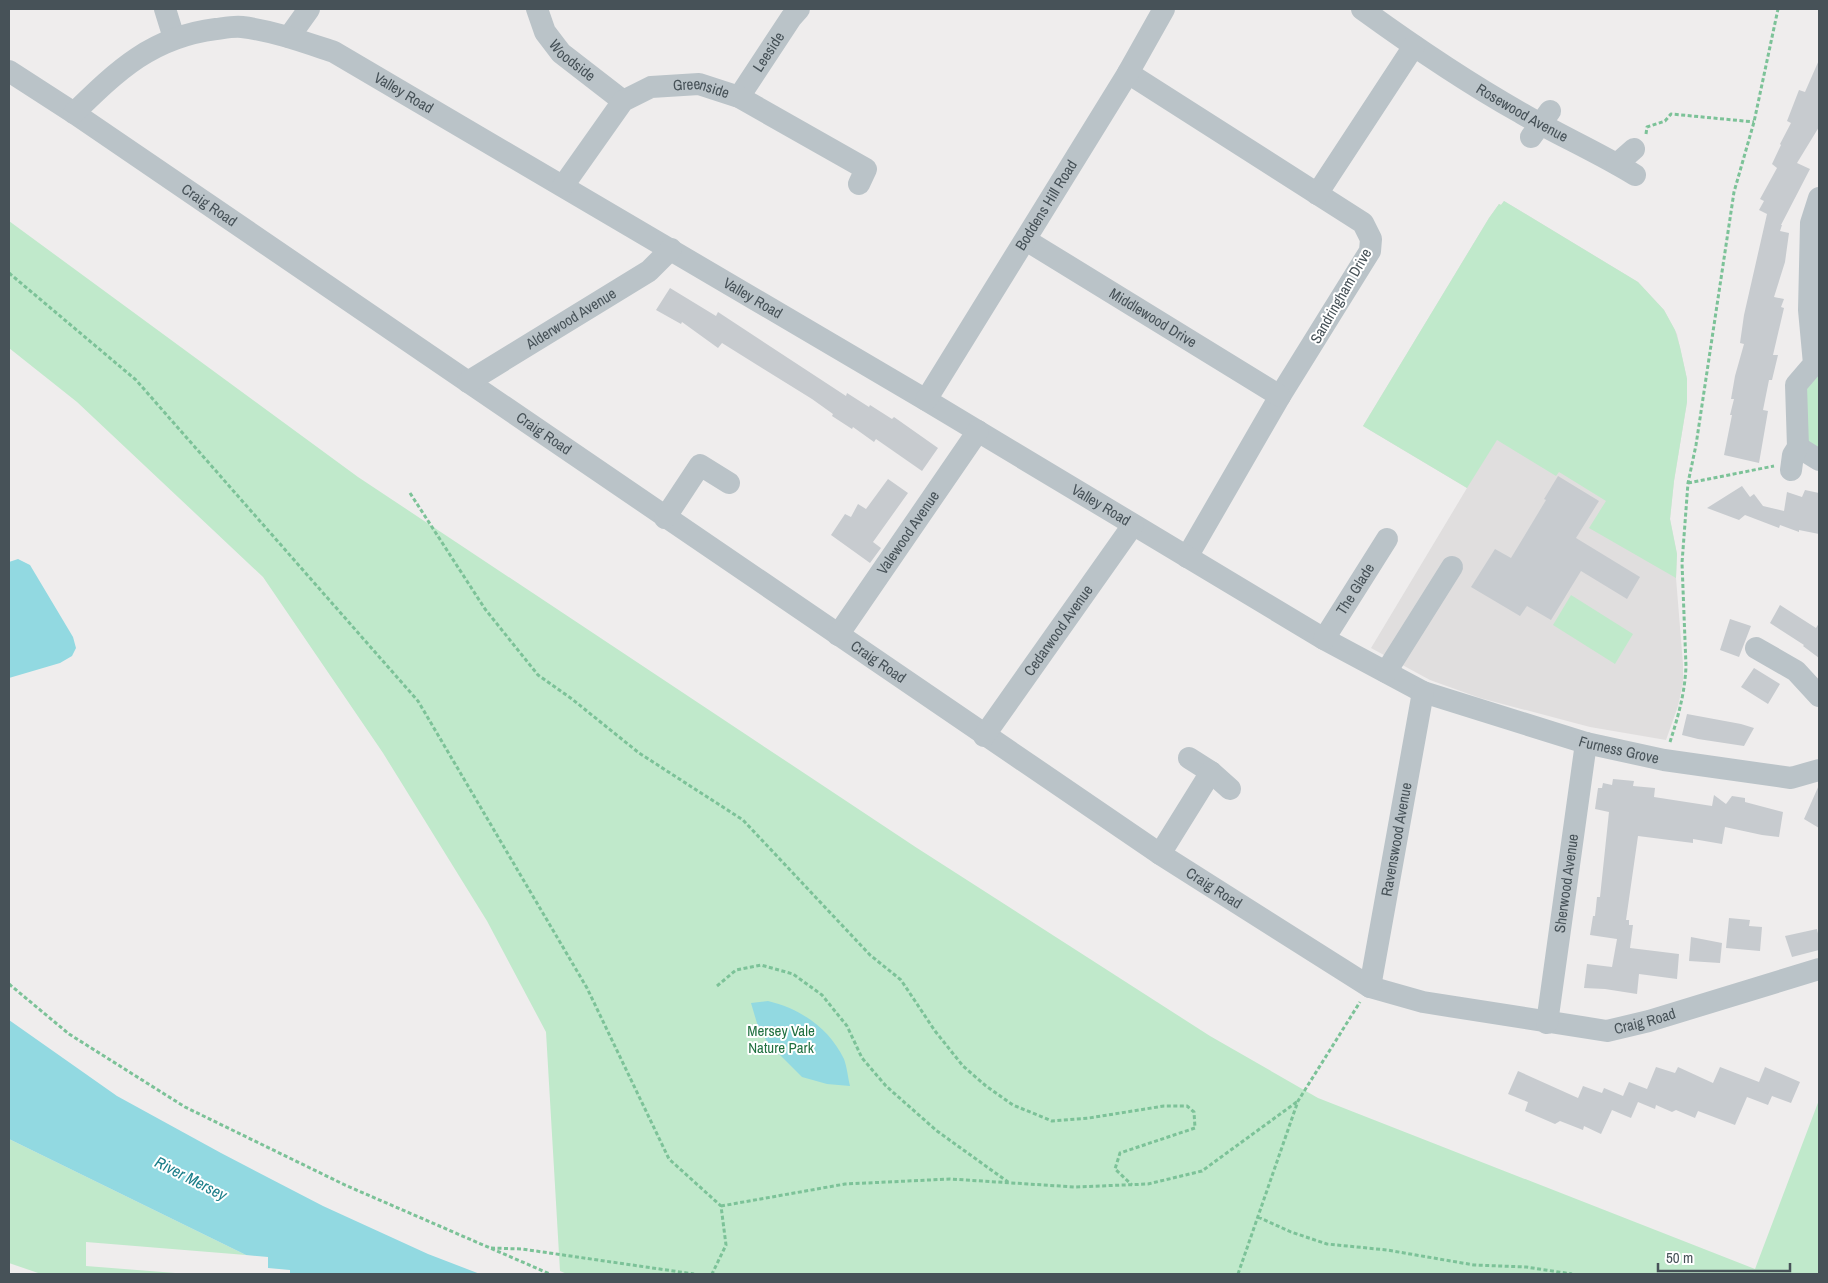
<svg xmlns="http://www.w3.org/2000/svg" width="1828" height="1283" viewBox="0 0 1828 1283" font-family="'Archivo Narrow',sans-serif">
	<style>
		.education { fill: #e0dede }
		.green { fill: #c0e9cb }
		.water { fill: #92d9e1 }
		.building { fill: #c7cbcf }
		.lines { fill: none; stroke-linecap: round; stroke-linejoin: round }
		.path { stroke: #7cc298; stroke-width: 3; stroke-dasharray: 4 2.5; stroke-linecap: butt }
		.minor { stroke: #bac3c8; stroke-width: 22 }
		.labels { text-anchor: middle; stroke-width: 4; stroke-linejoin: round; paint-order: stroke }
		.street-label { font-size: 15px; fill: #475258; stroke: #fff }
		.park-label { font-size: 15px; fill: #217040; stroke: #fff }
		.water-label { font-size: 16px; font-style: italic; fill: #1b7e89; stroke: #fff }
	</style>
	<rect width="100%" height="100%" fill="#efeded"/>
	<!-- education -->
	<path class="education" d="M1504,201l134,81 26,28 13,24 10,45v23l-13,79 -4,38 7,35 -1,24 7,86v19l-5,23 -12,34 -76,-13 -110,-29 -50,-18 -59,-32 96,-160 -104,-62 126,-208 10,-14 2,1z"/>
	<!-- green -->
	<path class="green" d="M1504,201l134,81 26,28 11,20 5,17 7,32v23l-13,79 -4,38 7,35 -1,24 -87,-50 17,-27 -47,-29 -3,4 -59,-36 -30,48 -104,-62 126,-208 10,-14 2,1z
		M9,221l349,256 559,371 293,188 108,62 437,171 64,-169v174h-1252l-7,-3 -14,-239 -59,-111 -104,-168 -120,-176 -186,-175 -68,-54z
		M1815,376h4l-1,75 -10,-5 -6,-56z
		M1571,595l62,39 -18,30 -62,-39z
		M9,1139l237,116 -160,-13v24l102,8h-147l-32,-11z"/>
	<!-- water -->
	<path class="water" d="M18,559l12,6 43,72 3,11 -4,8 -12,7 -51,15v-116z
		M768,1001c33,8 61,27 76,58 3,8 4,19 6,27l-23,-2 -25,-7 -33,-33 -10,-14 -8,-27z
		M9,1020l108,76 104,57 102,53 105,48 52,20h-190v-4l-22,-2v-11l-22,-2 -237,-116z"/>
	<!-- building -->
	<path class="building" d="M1819,60v67l-22,36 13,6 -29,56h1l-2,6 9,2 -4,29 -11,35 10,2 -3,8 3,1 -11,47h5l-6,25h-3l-6,30 5,1 -9,52 -35,-8 8,-40h-2l4,-16h-3l4,-23 9,-32 -4,-1 4,-28 23,-101 -8,-4 5,-9 -4,-2 17,-31 -5,-4 9,-19 -1,-1 11,-21 -4,-2 12,-31 6,2z
		M670,288l46,28 2,-4 128,84 1,-3 22,14 1,-2 22,14 2,-2 44,31 -16,23 -46,-32 -2,3 -21,-15 -1,2 -20,-13 1,-2 -21,-15 -90,-56 -4,5 -36,-26 -1,2 -25,-14z
		M1558,476l41,25 -23,37 64,39 -13,22 -46,-28 -30,49 -24,-14 -7,10 -49,-29 24,-38 16,9 35,-58 -2,-1z
		M888,479l20,14 -35,49 8,6 -11,15 -39,-28 14,-21 6,3 7,-13 8,5z
		M1742,486l8,11 4,-3 9,12 21,5 3,-19 15,5 3,-7 14,3v41l-20,-4v2l-19,-7 -1,3 -34,-13 -6,5 -32,-12z
		M1780,605l36,23 3,-5v35l-16,-12 1,-1 -34,-22z
		M1730,619l21,7 -12,31 -19,-7z
		M1754,668l26,16 -12,20 -27,-17z
		M1687,714l54,10 13,4 -10,18 -46,-7 -16,-4z
		M1613,779l21,2 -1,5 22,2 -1,9 58,9 2,-11 12,9 6,-8 13,2v4l38,10 -4,25 -17,-2 -37,-8 -3,17 -29,-5v4l-55,-7 -12,84h3v5h4l-3,23 49,6 -2,25 -38,-5 -2,20 -32,-5 -21,-1 3,-24 25,3 5,-28 -27,-4 3,-19h2l2,-19h3l9,-85 -14,-3 3,-21h4l1,-5 9,2z
		M1819,785v43l-15,-9z
		M1729,918l21,2 -1,6 13,1 -2,24 -34,-3z
		M1817,929l2,9v12l-27,7 -7,-21z
		M1691,937l31,6 -2,20 -31,-2z
		M1656,1067l19,6 3,-6 35,16 7,-16 39,15 6,-15 35,15 -9,21 -19,-7 -4,9 -21,-8 -12,28 -37,-14 -3,7 -19,-8 -4,2 -16,-7 -1,4 -17,-7 -7,16 -19,-8 -11,24 -17,-8 -1,4 -23,-9 -5,3 -30,-13 3,-9 -20,-8 10,-23 60,27 5,-12 19,7 2,-5 19,8 6,-14 18,7z"/>
	<g class="lines">
		<!-- path -->
		<path class="path" d="M1646,134l1,-7 18,-6 6,-7 83,8
			M9,273l127,107 282,321 169,287 82,171 52,47 5,39 -14,29
			M1688,483l86,-17
			M410,493l75,116 53,66 34,24 67,54 104,67 127,135 31,25 34,51 28,35 23,20 27,19 39,16 37,-3 75,-12h23l7,6 1,16 -75,25 -5,16 17,16
			M1670,742c8,-25 15,-49 16,-76l-4,-103 6,-80 8,-38 38,-253 20,-70 24,-113
			M9,984l60,50 116,73 160,78 205,89
			M717,986l19,-16 25,-5 32,9 29,21 25,31 15,32 24,28 51,45 71,51
			M721,1206l124,-22 105,-5 125,8 73,-3 54,-13 96,-70
			M1258,1217l33,15 36,12 60,6 87,15 52,2 46,7
			M491,1248l31,1 172,25
			M1238,1274l60,-173 62,-99"/>
		<!-- minor -->
		<g class="minor">
			<path d="M165,9l9,29"/>
			<path id="s1" d="M537,9l8,23 16,21 62,48"/>
			<path id="s2" d="M1362,9c51,37 104,73 159,104 37,22 77,39 114,62"/>
			<path d="M289,37l20,-28"/>
			<path id="s3" d="M9,71l65,42 1086,741 210,133 53,15 184,29 42,-10 170,-52"/>
			<path d="M1128,73l235,150 8,16 -1,12 -90,145 -93,161"/>
			<path id="s4" d="M739,97l52,-79 8,-9"/>
			<path id="s5" d="M74,113c44,-43 78,-76 142,-84 8,-1 18,-3 26,-2 32,4 62,15 92,25l592,348 398,239 99,53 163,51 78,17 127,18 28,-8"/>
			<path d="M1531,137l19,-26"/>
			<path d="M1617,164l17,-15"/>
			<path id="s6" d="M563,186l60,-85 28,-14 48,-3 40,13 127,72 -7,15"/>
			<path d="M1317,194l97,-148"/>
			<path id="s7" d="M1026,240l254,156"/>
			<path id="s8" d="M468,382l181,-111 22,-22"/>
			<path id="s9" d="M926,400l202,-327 36,-64"/>
			<path d="M1798,447l21,13"/>
			<path d="M1791,470l2,-15 5,-8 -2,-62 18,-21 -5,-54 2,-87 8,-25"/>
			<path d="M665,518l35,-53 29,18"/>
			<path id="s10" d="M838,635l140,-204"/>
			<path id="s11" d="M1324,639l63,-100"/>
			<path d="M1756,648l40,23 23,25"/>
			<path d="M1386,672l66,-105"/>
			<path id="s12" d="M984,736l149,-211"/>
			<path d="M1189,758l22,14 19,17"/>
			<path d="M1160,854l51,-82"/>
			<path id="s13" d="M1370,987l53,-295"/>
			<path id="s14" d="M1547,1023l39,-280"/>
		</g>
	</g>
	<g class="labels">
		<!-- street labels -->
		<g class="street-label">
			<text dy="5" stroke="none"><textPath href="#s4" startOffset="54">Leeside</textPath></text>
			<text dy="5" stroke="none"><textPath href="#s1" startOffset="64">Woodside</textPath></text>
			<text dy="5" stroke="none"><textPath href="#s6" startOffset="186">Greenside</textPath></text>
			<text dy="5" stroke="none"><textPath href="#s5" startOffset="371">Valley Road</textPath></text>
			<text dy="5" stroke="none"><textPath href="#s2" startOffset="191">Rosewood Avenue</textPath></text>
			<text dy="5" stroke="none"><textPath href="#s3" startOffset="241">Craig Road</textPath></text>
			<text dy="5" stroke="none"><textPath href="#s9" startOffset="229">Boddens Hill Road</textPath></text>
			<text transform="translate(1341 296) rotate(-60)" y="5">Sandringham Drive</text>
			<text dy="5" stroke="none"><textPath href="#s5" startOffset="776">Valley Road</textPath></text>
			<text dy="5" stroke="none"><textPath href="#s8" startOffset="121">Alderwood Avenue</textPath></text>
			<text dy="5" stroke="none"><textPath href="#s7" startOffset="149">Middlewood Drive</textPath></text>
			<text dy="5" stroke="none"><textPath href="#s3" startOffset="646">Craig Road</textPath></text>
			<text dy="5" stroke="none"><textPath href="#s5" startOffset="1181">Valley Road</textPath></text>
			<text dy="5" stroke="none"><textPath href="#s10" startOffset="124">Valewood Avenue</textPath></text>
			<text dy="5" stroke="none"><textPath href="#s11" startOffset="59">The Glade</textPath></text>
			<text dy="5" stroke="none"><textPath href="#s12" startOffset="129">Cedarwood Avenue</textPath></text>
			<text dy="5" stroke="none"><textPath href="#s3" startOffset="1051">Craig Road</textPath></text>
			<text dy="5" stroke="none"><textPath href="#s5" startOffset="1758">Furness Grove</textPath></text>
			<text dy="5" stroke="none"><textPath href="#s13" startOffset="150">Ravenswood Avenue</textPath></text>
			<text dy="5" stroke="none"><textPath href="#s14" startOffset="141">Sherwood Avenue</textPath></text>
			<text dy="5" stroke="none"><textPath href="#s3" startOffset="1456">Craig Road</textPath></text>
			<text dy="5" stroke="none"><textPath href="#s3" startOffset="1921">Craig Road</textPath></text>
		</g>
		<!-- park labels -->
		<g class="park-label">
			<text x="781" y="1036">Mersey Vale<tspan x="781" dy="17">Nature Park</tspan></text>
		</g>
		<!-- water labels -->
		<g class="water-label">
			<text transform="translate(191 1178) rotate(27)" y="6">River Mersey</text>
		</g>
	</g>
	<!-- border -->
	<rect width="1828" height="1283" fill="none" stroke="#475258" stroke-width="20"/>
	<!-- scale -->
	<path d="M1658 1263v8h132v-8" fill="none" stroke="#475258" stroke-width="2.5"/>
	<text x="1666" y="1263" font-size="15" fill="#475258" stroke="#ffffff" stroke-width="4" paint-order="stroke">50 m</text>
</svg>
